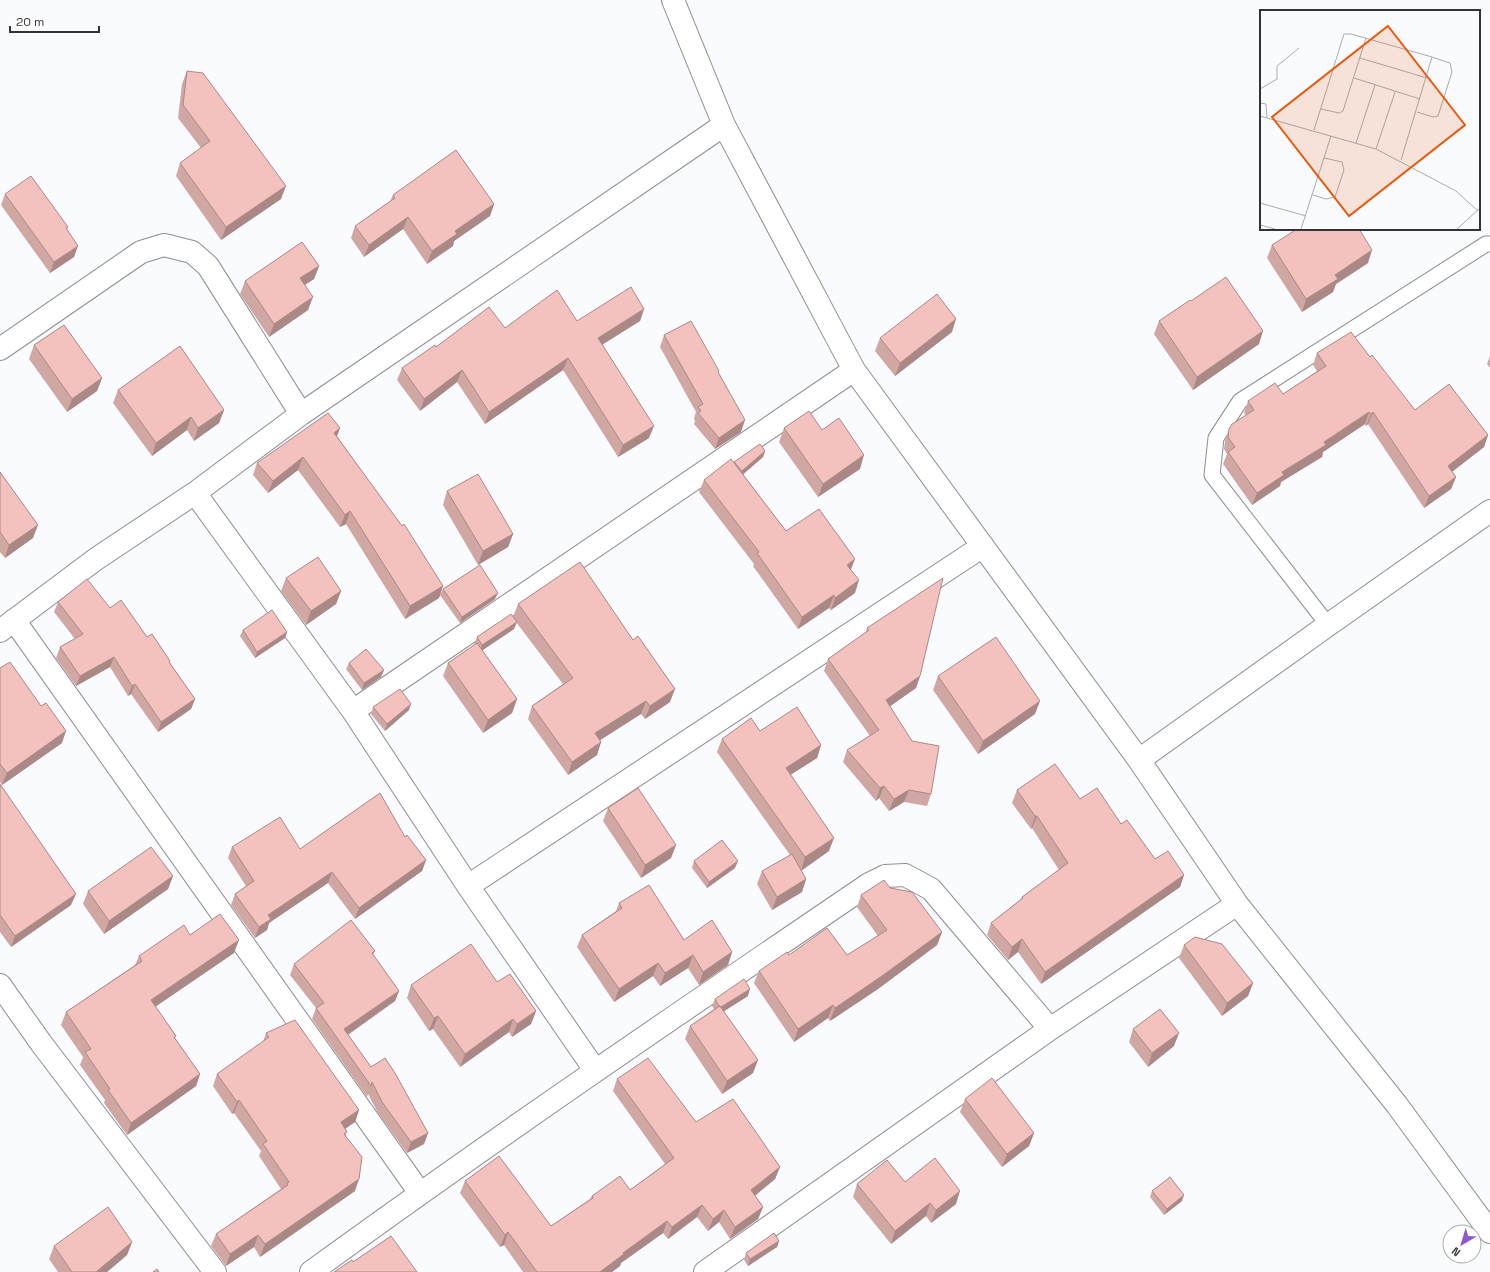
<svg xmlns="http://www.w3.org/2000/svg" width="1490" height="1272" viewBox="0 0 1490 1272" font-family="'Space Grotesk',sans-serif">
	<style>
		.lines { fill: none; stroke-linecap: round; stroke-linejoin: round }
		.lane-casing { stroke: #8e8e91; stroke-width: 17 }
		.street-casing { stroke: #8e8e91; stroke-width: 24 }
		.lane { stroke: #fff; stroke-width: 15 }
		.street { stroke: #fff; stroke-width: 22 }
		.wall { fill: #d1a7a3 }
		.shaded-wall { fill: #aa8885 }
		.building { fill: #f3c2be; stroke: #aa8885 }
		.inset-road { fill: none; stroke: #aaabad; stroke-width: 1 }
		.view { fill: #e8590c; fill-opacity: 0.15; stroke: #e8590c; stroke-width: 2 }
		.inset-edge { fill: none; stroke: #333334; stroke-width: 2 }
	</style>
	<rect width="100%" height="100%" fill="#fafbfe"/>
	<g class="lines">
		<defs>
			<path id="lane" d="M1328,625l-116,-150 4,-37 24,-37 246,-157h4"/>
			<path id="street" d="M673,0l51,125 130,245 285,390 98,144 160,201 93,127
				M0,349l141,-97 23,-7 28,7 16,14 93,148
				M195,493l158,218 115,175 127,184
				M14,620l406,573
				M0,631l96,-72 99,-66 106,-79 423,-289
				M353,711l501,-341
				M1139,760l189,-135 162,-114
				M468,886l515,-340
				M0,985l41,58 174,229
				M311,1272c183,-133 371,-261 558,-388l16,-8 20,-1 26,14 119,140
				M705,1272l345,-243 187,-125"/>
		</defs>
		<!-- lane casing -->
		<use href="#lane" class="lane-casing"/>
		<!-- street casing -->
		<use href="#street" class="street-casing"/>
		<!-- lane -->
		<use href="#lane" class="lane"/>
		<!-- street -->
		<use href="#street" class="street"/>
	</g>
	<!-- wall -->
	<path class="wall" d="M187,71l94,128 -60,41 -45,-64 4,-13 21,-15 -23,-30 4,-34z
		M5,194l63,33 -1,2 7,28 -24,16 -49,-68z
		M393,195l101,9 -4,12 -36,25 -1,5 -26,18 -24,-35 -39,28 -13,-19 4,-12 35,-25z
		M1272,245l96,18 -32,21 -3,8 -31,20 -35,-54z
		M319,266l-5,13 -9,6 3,25 -39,27 -29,-43 5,-13z
		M1191,301l68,43 -66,46 -39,-56 5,-13z
		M644,309l-4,12 -38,23 47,94 -31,19 -55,-87 -78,54 -28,-42 -37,29 -23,-31 5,-12 34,-21 69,-19 72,-7z
		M952,332l-57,44 -20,-25 5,-13z
		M664,335l54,39 23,58 -26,17 -21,-25 1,-3 -1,-3 2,-6 -36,-65z
		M34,345l68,33 -5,13 -30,21 -38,-53z
		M1317,353l53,4 45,53 73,25 -4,12 -32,25 4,5 -5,12 -27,19 -56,-84 -2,2 -1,-2 -42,28 -1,5 -41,25 -1,4 -28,19 -29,-41 4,-10 -3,-5 1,-8 4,-12 17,-14 -2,-2 4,-12 35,-7 34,-23 -4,-6z
		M1490,356v12l-3,-4z
		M118,390l106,20 -5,13 -25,18 -7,-11 -35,26 -39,-53z
		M340,428l-3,8 106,150 -4,12 -34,21 -59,-95 -6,3 -42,-57 -30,23 -15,-18 4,-12z
		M784,428l38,2 38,39 -42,28 -39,-55z
		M765,451l-2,6 -20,17 43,57 65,39 4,23 -24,17 -2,-2 -31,21 -45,-63 1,-2 -55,-72 5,-12 30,-18z
		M0,472l33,66 -28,20 -5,-6z
		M447,491l66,43 -5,13 -30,18 -35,-60z
		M286,578l55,13 -5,13 -30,21 -25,-34z
		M443,589l52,10 -35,24 -20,-28z
		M58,602l52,6 37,29 23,26 25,36 -4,10 -33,23 -27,-38 -3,2 -18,-29 -34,19 -20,-28 4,-11 15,-8 -21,-27z
		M518,604l152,98 -25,17 -4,-5 -41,26 1,2 -4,13 -29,20 -40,-56 4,-13 31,-22 -47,-62 -2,7 -32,21 35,49 -5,14 -29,20 -40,-57 5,-13 27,-18 -1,-1 3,-7 36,-20z
		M867,628l53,48 -4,12 -26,18 41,88 -4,12 -23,-4 -15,9 -10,-13 -3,3 -33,-39 4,-12 23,-14 -46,-65 4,-12 38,-27z
		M243,630l44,2 -2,6 -30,20 -15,-22z
		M349,663l32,14 -19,13 -16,-21z
		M0,668l62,75 -60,42 -2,-3z
		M938,676l97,38 -57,40 -45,-64z
		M373,707l36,3 -24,21 -14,-17z
		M760,731l61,14 -4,13 -27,17 39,76 -28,19 5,9 -4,13 -30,18 -15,-26 5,-13 28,-16 -73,-103 5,-13z
		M0,784l71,121 -60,42 -11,-15z
		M1017,790l63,9 41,25 34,35 29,16 -4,12 -139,97 -23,-32 -10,8 -21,-25 4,-12 30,-24 1,-2 37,-27 -27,-42 -1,1 -19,-26z
		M608,808l68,37 -5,13 -30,20 -38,-57z
		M405,837l21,23 -4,11 -67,48 -27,-36 -59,40 -2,7 -12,8 -24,-33 4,-11 11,-8 -18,-28 4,-11 68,2z
		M694,861l41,7 -28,20 -15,-20z
		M173,876l-5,13 -64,45 -21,-30 5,-13z
		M890,888l52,44 -5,13 -59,44 -48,32 -2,-3 -34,24 -40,-59 5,-12 30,-16h58l31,-19 -21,-29 4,-12z
		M619,903l65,37 48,12 -4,13 -29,20 -11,-17 -28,18 -7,-10 -39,26 -37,-55 5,-12 34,-24z
		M190,935l44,18 -79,54 21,29 -1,2 25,36 -4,12 -69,49 -23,-32 1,-3 -25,-35 3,-8 -22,-32 5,-13 69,-47 4,-9z
		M1184,945l69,38 -5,13 -26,20 -43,-58z
		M375,951l-2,4 26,36 -4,10 -47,34 23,32 57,66 -4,11 -17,9 -29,-40 -10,-19 -1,3 -55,-78 4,-11 -26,-33 4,-11z
		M497,982l39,29 -5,13 -19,13 -3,-5 -49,35 -27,-38 -4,2 -22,-33 4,-13z
		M748,996l-24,15 29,62 -31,21 -37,-55 5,-13 24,-17 -2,-3 3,-7z
		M1133,1029l41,17 -26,21 -19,-25z
		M266,1033l93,77 -4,12 -10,7 10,62 -95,66 -6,-10 -28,19 -15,-20 5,-12 65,-45 -22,-33 2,-5 -27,-38 -2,1 -19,-28 4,-12 46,-32z
		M617,1079l79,43 84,45 -5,12 -20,17 8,11 -5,12 -28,20 -11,-17 -11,9 -11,-14 -29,22 -5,-6 -42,30 -1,3 -8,6h-89l-19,-27 -4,2 -40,-54 5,-12 86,45 39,-27 2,-3 38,-6 35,-26 -52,-73z
		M965,1099l69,34 -5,13 -27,21 -42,-55z
		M905,1182l51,22 -25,19 -5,-7 -35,28 -38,-47 4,-13z
		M1152,1191l30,10 -18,14 -14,-18z
		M779,1241l-2,6 -29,19 -4,-6 2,-7z
		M132,1242l-5,13 -20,17h-49l-9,-13 5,-13z"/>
	<!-- shaded-wall -->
	<path class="shaded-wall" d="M286,186l-5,13 -60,41 5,-13z
		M494,204l-4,12 -36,25 -1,5 -26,18 5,-13 23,-20z
		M408,217l-5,12 -39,28 5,-12z
		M78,246l-4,11 -24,16 4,-11z
		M1372,250l-4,13 -32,21 -3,8 -31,20 4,-13 29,-24z
		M319,266l-5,13 -19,12 5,-13z
		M313,297l-5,13 -39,27 5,-13z
		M644,309l-4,12 -46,29 4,-12z
		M956,319l-4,13 -57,44 5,-13z
		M1263,331l-4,13 -66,46 4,-13z
		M568,358l-5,12 -78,54 4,-12z
		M462,370l-5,12 -37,29 4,-12z
		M102,378l-5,13 -30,21 5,-13z
		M224,410l-5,13 -25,18 4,-13z
		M1369,412l-4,12 -42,28 -1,5 -41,25 -1,4 -28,19 5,-12 25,-21 42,-30z
		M1373,412l-5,12 -2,2 5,-12z
		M191,417l-4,13 -35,26 4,-13z
		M745,420l-4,12 -26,17 4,-11z
		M654,426l-5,12 -31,19 5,-12z
		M340,428l-5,13 -1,-8z
		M1488,435l-4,12 -40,31 4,-12z
		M765,451l-2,6 -24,21 3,-7z
		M864,455l-4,14 -42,28 5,-13z
		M303,457l-5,13 -30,23 5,-12z
		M1456,477l-5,12 -27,19 5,-12z
		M350,511l-4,13 -6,3 5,-12z
		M38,525l-5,13 -28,20 4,-13z
		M513,534l-5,13 -30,18 5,-14z
		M855,559l-5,13 -3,-7z
		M859,580l-4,13 -24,17 4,-12z
		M443,586l-4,12 -34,21 5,-13z
		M341,591l-5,13 -30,21 5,-14z
		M498,593l-3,6 -35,24 2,-6z
		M834,595l-5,13 -31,21 4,-12z
		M517,622l-3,7 -34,23 2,-7z
		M287,632l-2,6 -30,20 2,-6z
		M114,657l-4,10 -34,19 4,-10z
		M384,670l-3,7 -19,13 2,-7z
		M920,676l-4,12 -34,24 4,-12z
		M135,684l-4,10 -3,2 4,-10z
		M675,689l-5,13 -25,17 5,-13z
		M195,699l-4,10 -33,23 3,-10z
		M517,699l-5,14 -29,20 5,-13z
		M646,701l-5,13 -50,32 4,-13z
		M1040,701l-5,13 -57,40 5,-13z
		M411,704l-2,6 -24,21 2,-7z
		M66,731l-4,12 -60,42 5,-12z
		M601,742l-4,13 -29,20 4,-13z
		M821,745l-4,13 -36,23 5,-13z
		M884,786l-5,12 -3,3 4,-13z
		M909,790l-5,12 -15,9 5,-12z
		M1035,816h2l-5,12 -1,1z
		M834,838l-5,13 -28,20 4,-14z
		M676,845l-5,13 -30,20 4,-13z
		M426,860l-4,11 -67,48 4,-11z
		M738,861l-3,7 -28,20 2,-6z
		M332,872l-4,11 -59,40 -2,7 -12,8 4,-11 9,-12z
		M1184,875l-4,12 -139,97 4,-12z
		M173,876l-5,13 -64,45 5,-13z
		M806,879l-4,13 -30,18 5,-13z
		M76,894l-5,11 -60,42 4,-11z
		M942,932l-5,13 -59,44 -48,32 5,-13z
		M1022,939l-4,13 -10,8 4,-13z
		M239,940l-5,13 -88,60 5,-13z
		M732,952l-4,13 -29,20 4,-13z
		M693,955l-5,13 -28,18 5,-13z
		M658,963l-5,13 -39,26 5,-13z
		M1253,983l-5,13 -26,20 5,-13z
		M750,989l-2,7 -30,19 2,-7z
		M399,991l-4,10 -55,39 4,-11z
		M833,1005l-5,13 -34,24 4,-13z
		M536,1011l-5,13 -19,13 5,-13z
		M438,1016l-5,13 -4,2 5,-13z
		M513,1019l-4,13 -49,35 5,-13z
		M1179,1033l-5,13 -26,21 4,-14z
		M758,1060l-5,13 -31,21 5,-13z
		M200,1074l-4,12 -69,49 4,-12z
		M239,1100l-5,13 -2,1 5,-12z
		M359,1110l-4,12 -19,13 5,-13z
		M428,1133l-4,11 -17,9 4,-11z
		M1034,1133l-5,13 -27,21 5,-13z
		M780,1167l-5,12 -28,23 4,-12z
		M359,1179l-4,12 -95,66 5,-13z
		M960,1191l-4,13 -25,19 5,-13z
		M1184,1195l-2,6 -18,14 3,-6z
		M930,1203l-4,13 -35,28 4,-13z
		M702,1205l-5,12 -29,22 4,-12z
		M763,1207l-5,12 -28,20 5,-12z
		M724,1210l-5,12 -11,9 5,-12z
		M667,1221l-4,12 -42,30 -1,3 -8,6h-12l23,-19z
		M508,1232l-4,13 -4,2 5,-12z
		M258,1235l-4,12 -28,19 4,-12z
		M779,1241l-2,6 -29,19 2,-7z
		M132,1242l-5,13 -20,17h-11z"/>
	<!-- building -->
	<path class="building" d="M187,71l16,2 83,113 -60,41 -46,-64 30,-22 -27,-36z
		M456,150l38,54 -39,27 2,3 -25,17 -24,-34 -39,28 -14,-19 40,-28 -2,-3z
		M31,176l37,51 -2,1 12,18 -24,16 -49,-68z
		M1297,229h62l13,21 -37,25 3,4 -32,20 -34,-54z
		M302,242l17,24 -19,12 13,19 -39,27 -29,-43z
		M1226,277l37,54 -66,46 -38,-56 31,-21 1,1z
		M631,287l13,22 -46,29 56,88 -31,19 -55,-87 -79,54 -27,-42 -38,29 -22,-31 33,-23 1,2 53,-40 16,21 52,-38 20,31z
		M937,294l19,25 -56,44 -20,-25z
		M691,321l28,50 -1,1 27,48 -26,18 -21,-25 3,-2 -3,-4 5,-3 -39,-69z
		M64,325l38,53 -30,21 -38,-54z
		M1351,332l19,25 2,-2 43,55 34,-26 39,51 -40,31 8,11 -27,19 -56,-84 -2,2 -2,-2 -45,30 2,3 -44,27 2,3 -27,18 -29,-41 7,-5 -7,-10 1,-8 3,-5 22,-14 -6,-9 27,-18 8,11 43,-28 -9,-13z
		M180,346l44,64 -26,18 -7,-11 -35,26 -38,-53z
		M809,411l13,19 17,-12 25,37 -41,29 -39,-56z
		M328,413l12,15 -6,5 68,93 2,-2 39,62 -33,20 -60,-95 -5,4 -42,-58 -30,24 -16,-18z
		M760,444l5,7 -23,20 -8,-9z
		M731,459l55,72 33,-22 36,50 -8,6 12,15 -24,18 -1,-3 -32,22 -45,-64 2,-1 -55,-72z
		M0,472l38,53 -29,20 -9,-13z
		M478,474l35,60 -30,17 -36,-60z
		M318,557l23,34 -30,20 -25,-33z
		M580,562l53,78 5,-4 37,53 -25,17 -4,-5 -51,32 6,9 -29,20 -40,-56 41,-28 -55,-74z
		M480,565l18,28 -36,24 -19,-28z
		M943,578l-23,98 -34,24 26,41 27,5 -8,48 -22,-4 -15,9 -10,-13 -4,2 -33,-38 32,-20 -51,-71 41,-29 -2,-2z
		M87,579l23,29 11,-8 26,37 5,-3 18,27 -1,1 26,37 -34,23 -26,-38 -3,2 -18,-29 -34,19 -20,-29 23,-13 -25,-32z
		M272,610l15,22 -30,20 -14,-22z
		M511,614l6,8 -35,23 -5,-8z
		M996,637l44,64 -57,40 -45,-65z
		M477,643l40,56 -29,21 -40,-57z
		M366,649l18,21 -20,13 -15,-20z
		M10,662l31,44 5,-3 20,28 -59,42 -7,-9v-96z
		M400,689l11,15 -24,20 -14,-17z
		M797,707l24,38 -35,23 48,70 -29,19 -83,-118 29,-21 9,13z
		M1055,764l25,35 17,-11 24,36 6,-4 28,39 13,-8 16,24 -139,97 -23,-33 -10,8 -21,-24 32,-25 -1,-1 46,-34 -31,-47h-2l-18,-26z
		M0,784l76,110 -61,42 -15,-21z
		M638,788l38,57 -31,20 -37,-57z
		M380,793l25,44 2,-2 19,25 -67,48 -27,-36 -64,43 3,4 -12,8 -24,-33 19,-13 -22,-34 48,-30 20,32z
		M722,840l16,21 -29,21 -15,-21z
		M151,847l22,29 -64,45 -21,-30z
		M792,854l14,25 -29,18 -15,-26z
		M884,880l6,8 22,4 30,40 -60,44 -47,32 -2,-3 -35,24 -39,-58 28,-19 2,3 38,-27 20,27 40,-25 -26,-35z
		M649,885l35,55 28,-20 20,32 -29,20 -10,-17 -28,18 -7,-10 -39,26 -37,-54 40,-27 -3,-5z
		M220,914l19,26 -88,60 25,36 -2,1 26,37 -69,49 -23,-33 2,-1 -25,-37 6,-3 -25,-37 76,-51 -3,-5 45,-31 6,10z
		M351,920l24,31 -3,2 27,38 -55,38 27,38 14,-9 10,15 33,60 -17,9 -29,-40 -10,-20 -1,4 -55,-78 8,-5 -30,-39z
		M1195,937l27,7 31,39 -26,20 -43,-58z
		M471,944l26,38 13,-8 26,37 -19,13 -4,-5 -48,35 -27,-38 -4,2 -23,-33z
		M744,979l6,10 -29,18 -1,-1h-1l-4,-7z
		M720,1006l38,54 -31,21 -37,-55z
		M1160,1009l19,24 -27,20 -19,-24z
		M295,1020l64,90 -18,12 6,10 -3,2 18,23 -3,22 -94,65 -7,-9 -28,19 -14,-20 72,-49 -1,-2 2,-1 -26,-38 4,-3 -28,-41 -2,2 -20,-28 52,-37 -3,-4z
		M648,1058l48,64 37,-23 47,68 -29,23 12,17 -28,20 -11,-17 -11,9 -11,-14 -30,22 -5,-6 -44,32 1,1 -24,18h-63l-29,-40 -3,3 -40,-54 34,-25 52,70 42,-28 -1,-2 28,-20 10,14 44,-32 -57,-79z
		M992,1078l42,55 -27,21 -42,-55z
		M935,1158l25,33 -24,19 -6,-7 -35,28 -38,-47 30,-24 18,22z
		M1170,1177l14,18 -17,14 -15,-18z
		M108,1207l24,35 -36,30h-24l-18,-26z
		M774,1233l5,8 -29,18 -4,-6z
		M391,1236l26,36h-83l18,-12 1,2z
		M157,1269l2,3h-6z"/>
	<!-- overview -->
	<g transform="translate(1260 10)">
		<rect width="220" height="220" fill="#fafbfe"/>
		<path class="inset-road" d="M100,48l67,20M94,68l66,21M0,79l17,-10v-13l22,-18M0,93l6,1 1,14M61,99l18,4 4,-2 23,-73M157,102l16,5 5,-1 14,-44 -2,-9 -18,-6M0,106l116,33 80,42 22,20M54,120l30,-96h7l81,23 -31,103M96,133l19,-58M116,139l19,-57M53,185l13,4 9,-2 9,-27 -2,-8 -18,-4M0,193l46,13M0,215l15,4M41,219l30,-93M197,219l23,-21"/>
		<path class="view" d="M128,16l77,99 -116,91 -77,-99z"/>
		<rect width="220" height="220" class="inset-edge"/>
	</g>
	<!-- north arrow -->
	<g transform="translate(1462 1244) rotate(218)"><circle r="19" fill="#ffffff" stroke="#adadae"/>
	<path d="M0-3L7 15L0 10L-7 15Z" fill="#8d58d1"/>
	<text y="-6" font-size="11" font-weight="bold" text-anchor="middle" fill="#333334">N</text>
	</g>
	<!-- scale -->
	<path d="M10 26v6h89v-6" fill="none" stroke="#333334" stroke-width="2"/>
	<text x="16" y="26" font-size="12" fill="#333334" stroke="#ffffff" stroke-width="3" paint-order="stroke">20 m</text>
</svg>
